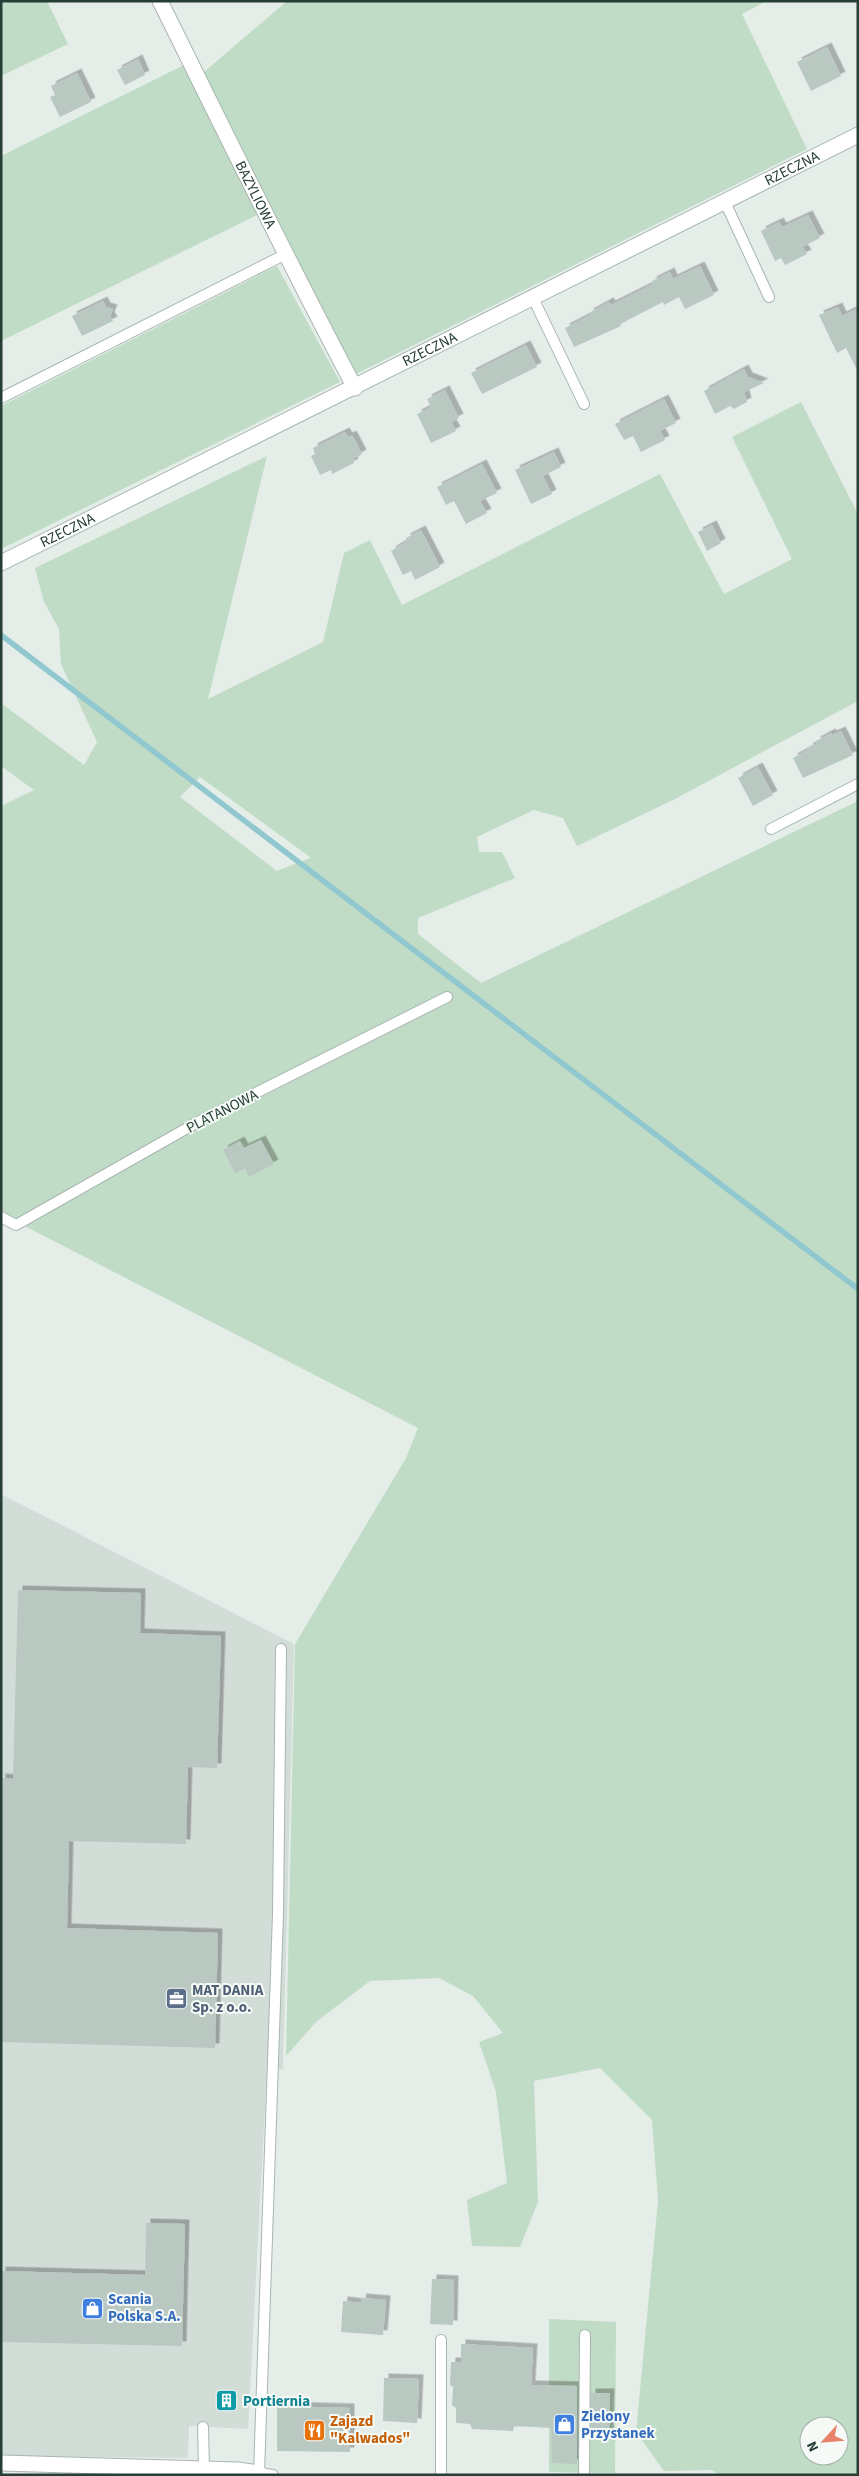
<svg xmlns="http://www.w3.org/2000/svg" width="859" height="2476" viewBox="0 0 859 2476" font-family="'Source Sans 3',sans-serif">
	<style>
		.built { fill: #d3ddd8 }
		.green { fill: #c0dcc6; fill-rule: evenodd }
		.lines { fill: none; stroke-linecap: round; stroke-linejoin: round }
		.stream { stroke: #91c7ce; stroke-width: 5.5 }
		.building { fill: #bac8c2; filter: url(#shadow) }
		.lane-casing { stroke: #a8b5b0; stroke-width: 12 }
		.street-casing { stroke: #a8b5b0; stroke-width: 17 }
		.lane { stroke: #fff; stroke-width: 10 }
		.street { stroke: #fff; stroke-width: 15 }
		.labels { text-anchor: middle; stroke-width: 4; stroke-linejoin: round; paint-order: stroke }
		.street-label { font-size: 15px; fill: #253e36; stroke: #f5faf7 }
		.service-label { font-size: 15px; font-weight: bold; fill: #4e5e75; stroke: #f5faf7; text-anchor: start }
		.shop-label { font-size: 15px; font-weight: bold; fill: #366cbe; stroke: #f5faf7; text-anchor: start }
		.culture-label { font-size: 15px; font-weight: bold; fill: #0d838f; stroke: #f5faf7; text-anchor: start }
		.food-label { font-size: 15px; font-weight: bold; fill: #c56008; stroke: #f5faf7; text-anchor: start }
	</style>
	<defs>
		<filter id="shadow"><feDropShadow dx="4.5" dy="-4.5" stdDeviation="0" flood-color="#0004"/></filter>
	</defs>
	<rect width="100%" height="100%" fill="#e5ede9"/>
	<!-- built -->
	<path class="built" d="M1,1494l293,150 -11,425h-16l-19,360 -59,-3 -1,32 -187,-2z"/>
	<!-- green -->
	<path class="green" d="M1,1h46l21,43 -67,32z
		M287,1h480l-25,13 65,135 -453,226 -150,-303z
		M184,65l75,149 -258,127v-185z
		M277,266l63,116 -339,167v-143z
		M801,402l57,112v187l-185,99 -96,46 -14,-28 -29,-8 -57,27 2,15h23l13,26 -97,40v16l63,49 377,-182v1674h-137l-10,-5 -47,1 -28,-39 22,-231 -6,-81 -52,-52 -66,13 4,121 -18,45 -48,-1 -5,-46 40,-17 -11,-91 -17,-50 24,-9 -30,-37 -34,-18 -69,3 -53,40 -31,35 9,-412 111,-186 12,-30 -417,-214v-408l33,-16 -33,-24v-63l83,62 13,-23 -36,-78 -2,-35 -15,-27 -9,-34 232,-112 -59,243 115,-57 21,-89 26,-13 32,65 258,-131 64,120 68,-35 -60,-122zM200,777l110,80v1l-33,13 -97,-74zM809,2426h30v30h-30z
		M549,2319l67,3 -1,151 -66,-1z"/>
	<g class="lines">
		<!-- stream -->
		<path class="stream" d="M1,635l857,654"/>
	</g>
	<!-- building -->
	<path class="building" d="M827,47l14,29 -30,15 -14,-29z
		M138,59l7,16 -20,10 -8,-15z
		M77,73l14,29 -31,15 -10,-20 5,-2 -4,-9z
		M808,215l12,23 -18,9 5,7 -22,11 -4,-7 -6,3 -14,-30 18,-9 3,5z
		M700,266l14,29 -29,14 -6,-12 -15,8 -1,-3 -43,22 1,2 -47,21 -9,-19 25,-13 -1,-2 20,-11 2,3 42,-21 -1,-3 18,-9 3,7z
		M103,301l3,6 7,2 -3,7 3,5 -31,15 -10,-20z
		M838,307l4,9 16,-8v64l-12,-24 -9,5 -18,-38z
		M526,345l11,22 -55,27 -11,-21z
		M744,369l4,8 16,6 -20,9 3,10 -13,7 -4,-3 -15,8 -11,-23z
		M445,390l14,28 -8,4 5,9 -25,12 -14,-29 14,-7 -4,-8z
		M664,399l12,24 -16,8 5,9 -24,12 -8,-16 -9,4 -9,-16z
		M345,432l3,5 4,-2 10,19 -9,5 1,4 -22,11 -1,-4 -11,5 -9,-19 4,-2 -2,-6z
		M554,452l7,15 -18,9 9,18 -21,10 -16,-34z
		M482,464l15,29 -17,8 7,12 -21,11 -12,-23 -8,4 -9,-18z
		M712,525l9,18 -14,8 -9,-19z
		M421,530l19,37 -25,13 -4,-9 -8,4 -12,-24 16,-10 -1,-3z
		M841,731l12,24 -50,23 -10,-20 16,-9 -1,-1 9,-5 -1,-2 15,-8 1,2z
		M758,767l15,28 -20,11 -15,-28z
		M261,1140l13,24 -25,13 -4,-9 -10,5 -12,-23 17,-9 4,7z
		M18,1590l123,3 -1,40 81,3 -4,132 -29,-1 -2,77 -117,-3 -2,87 151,5 -3,115 -214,-6v-264l12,1z
		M146,2223l39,1 -3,122 -181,-4v-71l144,4z
		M432,2279l22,1 -1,45 -23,-1z
		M362,2298l24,2 -3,35 -42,-3 2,-31 18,2z
		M461,2344l72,4 -2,37 46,1v78l-25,-1 -1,-35 -37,-2 -1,5 -41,-2 -2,-5 -14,-1v-15l-4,-3 1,-18 -3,-2 1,-23h10z
		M384,2378l35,1 -2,44 -34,-2z
		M591,2393h19l-1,40h-18z
		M277,2406l73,2v44l-73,-1z"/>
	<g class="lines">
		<defs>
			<path id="lane" d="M725,202l44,95
				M533,298l51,106
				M1,398l283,-143
				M771,829l87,-45
				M1,1217l15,8 182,-103 249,-125
				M203,2427l1,42
				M273,2475l-14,-2 19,-559 3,-265
				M441,2475v-135
				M584,2475l1,-140"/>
			<g id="street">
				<path id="s1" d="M160,1c64,129 127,259 195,387"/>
				<path id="s2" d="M1,563l857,-428"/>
				<path d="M1,2463l237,7 21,3v2"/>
			</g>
		</defs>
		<!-- lane casing -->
		<use href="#lane" class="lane-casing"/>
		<!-- street casing -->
		<use href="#street" class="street-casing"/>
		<!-- lane -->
		<use href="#lane" class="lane"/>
		<!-- street -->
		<use href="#street" class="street"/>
	</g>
	<!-- icons -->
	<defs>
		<symbol id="office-square" viewBox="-11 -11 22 22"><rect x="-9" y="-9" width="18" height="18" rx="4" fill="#5c6f8a" stroke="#f5faf7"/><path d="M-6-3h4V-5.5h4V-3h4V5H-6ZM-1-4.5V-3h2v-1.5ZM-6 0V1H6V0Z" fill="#fff"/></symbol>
		<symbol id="shop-square" viewBox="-11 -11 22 22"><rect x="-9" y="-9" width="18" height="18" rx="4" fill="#3f7fe0" stroke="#f5faf7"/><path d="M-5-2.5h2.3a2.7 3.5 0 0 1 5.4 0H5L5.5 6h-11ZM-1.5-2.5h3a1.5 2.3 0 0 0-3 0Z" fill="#fff"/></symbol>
		<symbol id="building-square" viewBox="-11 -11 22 22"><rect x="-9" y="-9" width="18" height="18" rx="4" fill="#0f9aa8" stroke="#f5faf7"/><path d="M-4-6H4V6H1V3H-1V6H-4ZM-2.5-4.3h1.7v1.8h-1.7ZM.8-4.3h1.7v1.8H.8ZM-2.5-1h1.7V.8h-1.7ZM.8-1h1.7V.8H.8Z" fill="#fff"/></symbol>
		<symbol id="restaurant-square" viewBox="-11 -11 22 22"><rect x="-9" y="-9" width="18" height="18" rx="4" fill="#e8710a" stroke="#f5faf7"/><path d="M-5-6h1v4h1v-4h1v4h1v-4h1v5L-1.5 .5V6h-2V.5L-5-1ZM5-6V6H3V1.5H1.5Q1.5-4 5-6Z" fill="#fff"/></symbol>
	</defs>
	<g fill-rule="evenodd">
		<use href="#office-square" x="164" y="1986" width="25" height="25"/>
		<use href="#shop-square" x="80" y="2296" width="25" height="25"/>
		<use href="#building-square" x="214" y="2388" width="25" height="25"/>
		<use href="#shop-square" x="552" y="2412" width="25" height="25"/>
		<use href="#restaurant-square" x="302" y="2418" width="25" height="25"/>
	</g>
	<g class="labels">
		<!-- street labels -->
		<g class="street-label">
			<text dy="5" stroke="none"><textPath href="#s2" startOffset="884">RZECZNA</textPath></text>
			<text dy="5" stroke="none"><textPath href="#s1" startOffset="216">BAZYLIOWA</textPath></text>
			<text dy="5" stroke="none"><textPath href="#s2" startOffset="479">RZECZNA</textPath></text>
			<text dy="5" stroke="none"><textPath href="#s2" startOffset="74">RZECZNA</textPath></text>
			<text transform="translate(222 1111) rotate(-27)" y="5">PLATANOWA</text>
		</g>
		<!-- service labels -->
		<g class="service-label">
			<text x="192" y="1995">MAT DANIA<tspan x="192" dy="17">Sp. z o.o.</tspan></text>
		</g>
		<!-- shop labels -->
		<g class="shop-label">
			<text x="108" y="2304">Scania<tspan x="108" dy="17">Polska S.A.</tspan></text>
			<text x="581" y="2421">Zielony<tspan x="581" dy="17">Przystanek</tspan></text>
		</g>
		<!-- culture labels -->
		<g class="culture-label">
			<text x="243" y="2406">Portiernia</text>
		</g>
		<!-- food labels -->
		<g class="food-label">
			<text x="330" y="2426">Zajazd<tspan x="330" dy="17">"Kalwados"</tspan></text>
		</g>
	</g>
	<!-- border -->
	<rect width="859" height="2476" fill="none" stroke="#253e36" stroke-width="5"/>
	<!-- north arrow -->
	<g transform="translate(824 2441) rotate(244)"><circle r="24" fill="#f5faf7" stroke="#a2afaa"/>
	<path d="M0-4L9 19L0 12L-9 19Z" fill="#e88268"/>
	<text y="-8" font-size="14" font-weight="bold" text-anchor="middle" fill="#253e36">N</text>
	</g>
</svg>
